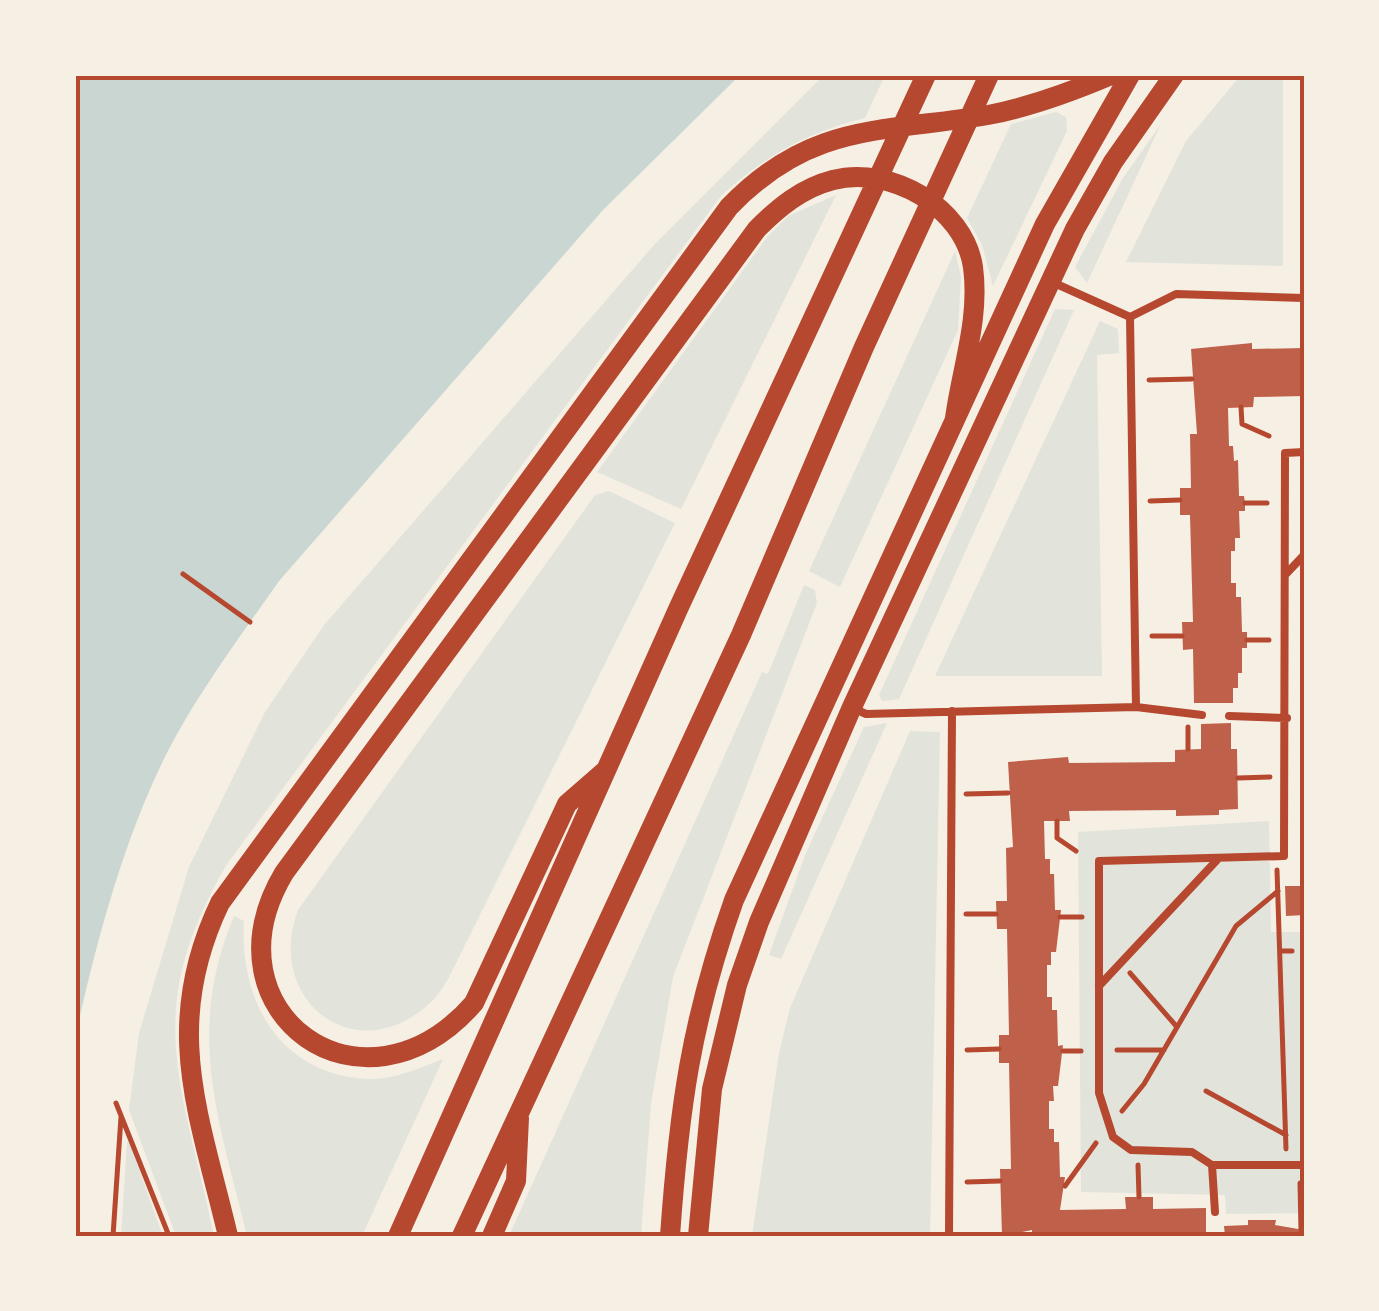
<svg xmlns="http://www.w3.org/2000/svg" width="1379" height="1311" viewBox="0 0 1379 1311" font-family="'Work Sans',sans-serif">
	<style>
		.green { fill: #e2e4dc }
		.water { fill: #c9d6d2 }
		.building { fill: #bf614a }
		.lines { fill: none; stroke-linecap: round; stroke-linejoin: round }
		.path { stroke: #b5482f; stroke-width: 5 }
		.service { stroke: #b5482f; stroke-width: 8 }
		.secondary { stroke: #b5482f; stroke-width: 20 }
		.neatline { fill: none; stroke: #b5482f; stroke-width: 4 }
	</style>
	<rect width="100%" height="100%" fill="#f6efe4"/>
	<!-- green -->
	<path class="green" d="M824,75h61l-20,43c-57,14 -101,38 -144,78l-494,668c-87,149 -45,217 -13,372h-38l-47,-126 10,-77 50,-166 76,-155 59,-87 330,-380z
		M1241,75h42v191l-157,-4 60,-121z
		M1056,112l10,5 1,14 -74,155 -11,-41 -15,-27 44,-94z
		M1161,124l-74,159 -12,-16 48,-89z
		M836,195l-155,314 -84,-37 170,-235 21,-21z
		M955,251l6,26 -3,53 -118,257 -31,-16z
		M1055,309l19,1 -175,389 -17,2 -3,-6z
		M1100,321l18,8 1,24 -22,2 5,321h-167z
		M609,491l66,32 -213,428c-9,18 -18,40 -33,53 -74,67 -165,-4 -131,-94l297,-415z
		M804,585l11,5 2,13 -144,374 -22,127 -10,132h-132l253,-564 6,2z
		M887,723l-106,236 -12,-4 36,-100 59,-128z
		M910,731l30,1 -10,504h-178l27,-183 11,-45z
		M1269,821l2,111h33v281l-78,1 -1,-19 -144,-3 -3,-360z
		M234,916l10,5c-5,80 36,154 124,158 26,1 51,-11 75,-20l-81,177h-115c-28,-116 -62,-203 -13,-320z
		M127,1141l2,1 34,94h-42z"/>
	<!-- water -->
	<path class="water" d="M75,75h665l-137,135 -324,371c-35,50 -72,100 -102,153 -50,90 -80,205 -102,304z"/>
	<!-- building -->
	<path class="building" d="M1252,343v6l52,-1v48l-50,1 -1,10 -25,1 1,38h4l1,15 4,-1 1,36h5l1,7v8h-6l1,27h-5v13h-4v32h5v14h5l1,35h5v16h-5v25h-4v15h-5v15h-39l-1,-54 -10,1 -1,-28h11l-3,-107h-10v-27h11l-1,-54h7l-6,-85z
		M1231,723v26h6l1,60 -19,1v5l-43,1v-6l-107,1 1,10h-26l1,38h5v15h4l1,36h6l-5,42h-5v13h-4v32h5v13h5l1,36 5,-1 -5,41h-5l1,15h-5v28h5v13h5l1,35h5l-5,33 66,-1 -1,-12h28v12l53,-1v28h-174v-6l-30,6 -2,-67h11l-2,-106h-10v-28h10l-2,-106h-10l-1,-28h11l-1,-53 7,-1 -5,-85 60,-5 1,6 106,-1v-12l26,-1v-25z
		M1285,886h19v29l-18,1z
		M1248,1220h28l-1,5 29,5v6h-79l-1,-10 24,-1z"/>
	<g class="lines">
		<!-- path -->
		<path class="path" d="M1149,380l43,-1
			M1241,407l1,17 27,12
			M1150,501l30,-1
			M1245,503h22
			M183,574l67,48
			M1152,636h30
			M1247,640h22
			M1188,727v22
			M1238,778l32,-1
			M966,794l42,-1
			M1057,821v17l19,13
			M1277,870l9,279
			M966,914h30
			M1060,917h22
			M1280,951h12
			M1130,973l47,54
			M967,1050l32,-1
			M1117,1050h47
			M1063,1051h18
			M1206,1091l80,44
			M116,1103l53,133
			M1122,1111l22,-27 92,-158 42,-35
			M1138,1165l1,32
			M967,1182l33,-1
			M1300,1183l1,47
			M1065,1186l31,-43
			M113,1236l8,-119"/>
		<!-- service -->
		<path class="service" d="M1052,282l78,35 46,-23 128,4
			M1130,317l6,390
			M1304,452l-19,1 -1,403 -185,5v232l14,44 18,13 61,2 20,13h92
			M1286,574l18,-19
			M853,708l13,6 270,-7 66,8
			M1229,716l58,2
			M1099,986l118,-126
			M1212,1165l3,47
			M949,1236l3,-525"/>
		<!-- secondary -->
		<path class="secondary" d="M606,770l-39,34 -93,199c-111,127 -273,9 -190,-130l473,-644c22,-22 45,-41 76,-49 57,-15 131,27 140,87 7,52 -11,100 -18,151
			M228,1236c-29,-123 -67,-210 -8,-333l509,-696c82,-85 152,-74 259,-92 42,-8 83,-23 123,-40
			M398,1236l281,-629 247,-532
			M462,1236l279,-601 123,-288 125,-272
			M492,1236l24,-55 3,-63
			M670,1236c9,-127 21,-215 64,-336l311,-676 85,-149
			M698,1236l14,-147 25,-104 22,-63 93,-215 223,-478 38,-67 61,-87"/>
	</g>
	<!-- border -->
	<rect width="1379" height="1311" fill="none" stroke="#f6efe4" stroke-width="155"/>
	<rect x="78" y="78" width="1224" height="1156" class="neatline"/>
</svg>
